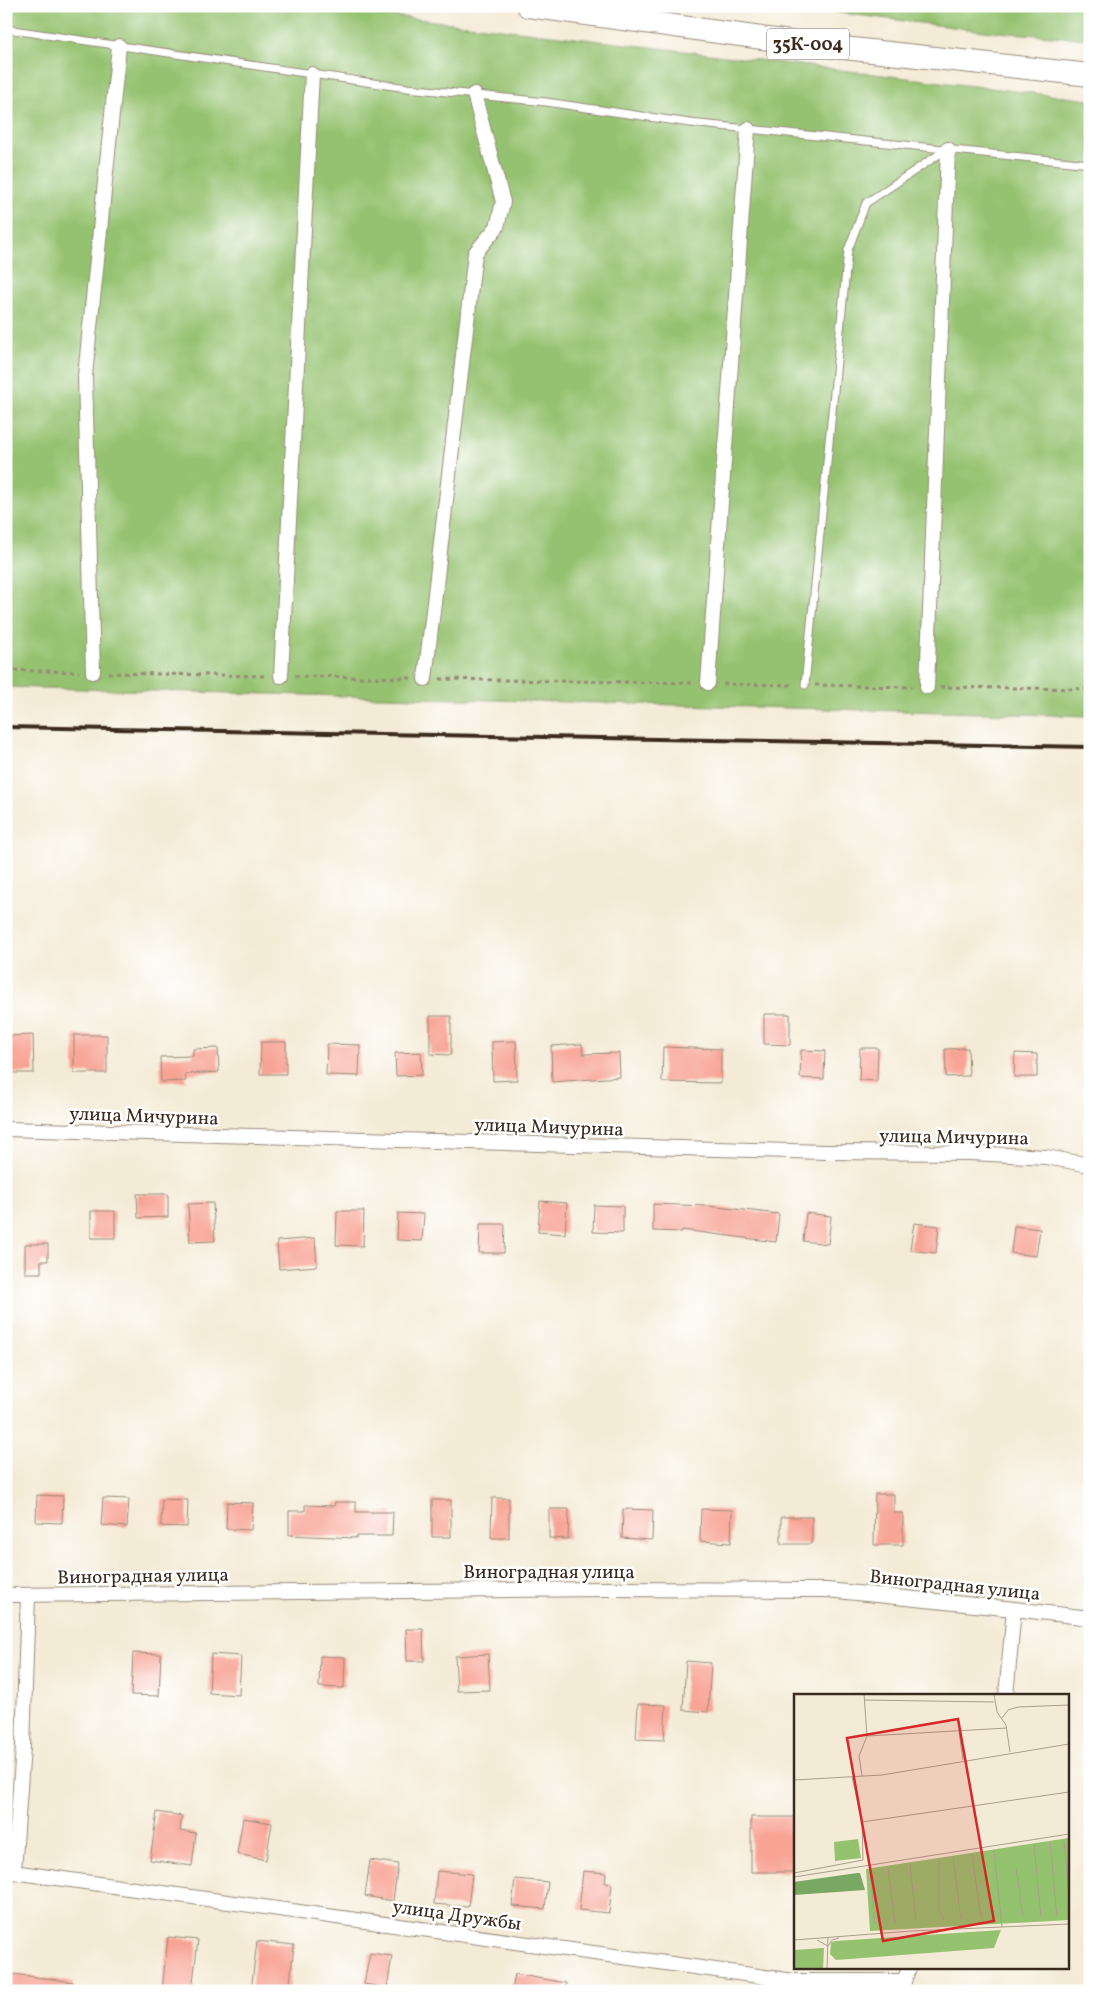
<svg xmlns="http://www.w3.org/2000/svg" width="1096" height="1997" viewBox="0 0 1096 1997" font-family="Vollkorn,serif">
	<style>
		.green { fill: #95c26f; stroke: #687646 }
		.building { fill: #f8a495 }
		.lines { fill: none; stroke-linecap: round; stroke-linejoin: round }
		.lane-casing { stroke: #988a7a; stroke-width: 9 }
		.street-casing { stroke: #988a7a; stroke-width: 16 }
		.primary-casing { stroke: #988a7a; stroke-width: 24 }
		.path { stroke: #988a7a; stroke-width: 3; stroke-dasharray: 4 4; stroke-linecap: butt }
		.lane { stroke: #fff; stroke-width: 7 }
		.street { stroke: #fff; stroke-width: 14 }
		.primary { stroke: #fff; stroke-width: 22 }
		.rail { stroke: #3b2a1e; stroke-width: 4 }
		.labels { text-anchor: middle; stroke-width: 5; stroke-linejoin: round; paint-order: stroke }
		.shield { fill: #fff; stroke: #766a62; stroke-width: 1 }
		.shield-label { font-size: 18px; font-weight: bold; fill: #3b2a1e }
		.street-label { font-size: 19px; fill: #3b2a1e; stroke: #fff }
		.inset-road { fill: none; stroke: #aa9e8c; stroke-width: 1 }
		.view { fill: #d62828; fill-opacity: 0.15; stroke: #d62828; stroke-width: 2.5 }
		.inset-edge { fill: none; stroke: #3b2a1e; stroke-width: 2.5 }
	</style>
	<rect width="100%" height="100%" fill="#fff"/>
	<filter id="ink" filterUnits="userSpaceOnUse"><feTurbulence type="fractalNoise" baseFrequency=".02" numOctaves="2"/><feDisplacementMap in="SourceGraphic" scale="10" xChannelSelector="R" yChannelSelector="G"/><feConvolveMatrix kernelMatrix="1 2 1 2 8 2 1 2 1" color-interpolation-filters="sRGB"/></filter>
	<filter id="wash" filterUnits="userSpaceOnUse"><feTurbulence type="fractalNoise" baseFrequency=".0096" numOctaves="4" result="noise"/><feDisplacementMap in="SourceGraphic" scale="20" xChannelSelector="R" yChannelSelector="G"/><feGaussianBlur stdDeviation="1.12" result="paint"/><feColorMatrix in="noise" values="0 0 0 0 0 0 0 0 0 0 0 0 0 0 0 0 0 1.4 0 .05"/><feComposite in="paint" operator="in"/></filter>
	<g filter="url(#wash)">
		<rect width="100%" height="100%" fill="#f4ebd6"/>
		<!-- green -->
		<path class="green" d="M6,6h304l780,94v616l-1084,-29z
			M786,6h304v33l-106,-8z"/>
		<g id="blocks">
			<!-- building -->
			<path class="building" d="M764,1014h26v31l-26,-1z
				M430,1016h21v39l-21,-1z
				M33,1035l1,38h-28v-37z
				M74,1035h33v38h-33z
				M516,1041l1,39 -24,1 -1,-39z
				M261,1042h25v32h-26z
				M327,1044l33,1 -1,31 -33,-1z
				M582,1044l1,10 36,-1 1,24 -68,5 -1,-36z
				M663,1047l58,2v34l-59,-1z
				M218,1048l1,24 -34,2 1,7 -25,1 -1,-25 33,-1v-7z
				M860,1048h18l-1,33 -18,-1z
				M968,1048l1,28 -23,1 -1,-28z
				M801,1050l24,1 -1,28 -24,-1z
				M421,1052l1,23 -26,1 -1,-23z
				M1015,1053l22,1v23h-23z
				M137,1194h31v23l-30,1z
				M540,1201l27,2 -2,31 -27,-2z
				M213,1203l2,38 -25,1 -2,-38z
				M653,1204l55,2 71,8 -3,28 -94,-12v2l-29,-1z
				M594,1205l29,1v27l-30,-1z
				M91,1211h24v27h-24z
				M337,1211h27l-1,35 -27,-1z
				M398,1213l26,1 -2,27 -25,-1z
				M806,1213l25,3 -3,28 -25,-3z
				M914,1223l25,3 -3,27 -26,-3z
				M480,1224h25l-1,29h-25z
				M1014,1226l26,3 -4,27 -25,-3z
				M315,1238l2,28 -38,3 -2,-28z
				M25,1244h23v17h-7v12h-16z
				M875,1494h19v19h9v32h-29z
				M37,1495l26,1 -1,27 -26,-1z
				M103,1498l26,1 -2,28 -26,-2z
				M492,1498h17v40h-18z
				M162,1499l26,1 -1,27 -26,-1z
				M432,1500h19v37h-19z
				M227,1502l26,1 -2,27 -25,-1z
				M335,1502h21v10h37l-1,24h-36v2l-67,-3v-24h16v-6l29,1z
				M549,1509h20l-1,30 -19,-1z
				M623,1509l30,1 -1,30 -30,-2z
				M701,1509l31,1 -1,33 -31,-2z
				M781,1517h31v27h-31z
				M406,1629h17l1,32h-17z
				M133,1653l28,1 -2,42 -28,-1z
				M211,1654l30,2 -2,39 -30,-2z
				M488,1654l2,36 -33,1 -2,-35z
				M320,1656l25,1 -1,31 -25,-1z
				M686,1661l25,2 -3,49 -25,-2z
				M638,1704l28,1 -2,35 -28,-1z
				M157,1812l25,4 -2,15 16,2 -4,33 -42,-6z
				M751,1817h44v55h-44z
				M243,1818l29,5 -6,37 -29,-6z
				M370,1860l28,4 -5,37 -28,-5z
				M437,1871l35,3 -4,33 -34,-3z
				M583,1871l23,2 -1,10 7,1 -3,29 -30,-3z
				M515,1879l33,3 -3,27 -33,-3z
				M168,1937l30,3 -6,51 -30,-2z
				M257,1941l37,4 -5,46h-38z
				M370,1953l22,3 -5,32 -23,-4z
				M6,1973l67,9v9h-67z
				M515,1974l51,9 -1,8h-53z"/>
		</g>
	</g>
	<g filter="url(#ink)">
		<use href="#blocks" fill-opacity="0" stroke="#988a7a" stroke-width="1"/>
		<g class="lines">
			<defs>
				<path id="lane" d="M6,29l401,59 139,14 144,21 400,41
					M805,685l43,-435 18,-47 81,-54"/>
				<path id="street" d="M93,672l-8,-296 34,-330
					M281,676l31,-602
					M425,679l50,-426 22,-26 6,-25 -29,-108
					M708,683l40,-554
					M927,687l21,-538
					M6,1129l819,23 145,1 76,4 44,8
					M6,1595l600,-6 221,1 187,19 76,9
					M1006,1696l8,-87
					M6,1871l788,110h110
					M14,1871l9,-124 5,-151
					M903,1991l1,-10 5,-13"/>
				<path id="primary" d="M528,6l270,37 292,32"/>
			</defs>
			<!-- lane casing -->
			<use href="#lane" class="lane-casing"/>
			<!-- street casing -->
			<use href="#street" class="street-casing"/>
			<!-- primary casing -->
			<use href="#primary" class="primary-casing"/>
			<!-- path -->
			<path class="path" d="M6,670l73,2
				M108,673l159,3
				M295,676l117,2
				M440,679l254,4
				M723,684l71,1
				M815,685l97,2
				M940,687l150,2"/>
			<!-- lane -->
			<use href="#lane" class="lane"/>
			<!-- street -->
			<use href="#street" class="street"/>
			<!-- primary -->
			<use href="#primary" class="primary"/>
			<!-- rail -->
			<path class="rail" d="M6,727l1084,20"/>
		</g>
	</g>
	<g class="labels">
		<!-- shield labels -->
		<rect class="shield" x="767" y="28.5" width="82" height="31" rx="4"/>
		<g class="shield-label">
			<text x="808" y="50">35К-004</text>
		</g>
		<!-- street labels -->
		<g class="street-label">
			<text transform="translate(144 1115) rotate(2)" y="7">улица Мичурина</text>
			<text transform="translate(549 1126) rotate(2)" y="7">улица Мичурина</text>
			<text transform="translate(954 1136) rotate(1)" y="7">улица Мичурина</text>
			<text x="549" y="1578">Виноградная улица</text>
			<text transform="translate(143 1575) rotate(-1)" y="7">Виноградная улица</text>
			<text transform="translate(955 1584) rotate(6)" y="7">Виноградная улица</text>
			<text transform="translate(457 1914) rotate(8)" y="7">улица Дружбы</text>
		</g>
	</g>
	<!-- overview -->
	<g transform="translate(794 1694)">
		<rect width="275" height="275" fill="#f4ebd6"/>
		<path d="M275,144v82l-199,11 -4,-62zM64,145l3,19 -26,3 -1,-19zM207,236l-7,18 -158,12 -6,-6 1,-12 5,-1zM30,254l-1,21h-29v-19z" fill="#95c26f"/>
		<path d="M63,179h3l5,17 -71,5v-13z" fill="#78a862"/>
		<path class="inset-road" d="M200,0l3,18 9,13 4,27M70,6l130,2M208,24l6,-8 10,-3 51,-2M165,38l4,28M73,42l140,-8M68,82l-3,-20 8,-20 -3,-42M0,86l88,-5 187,-31M68,128l207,-30M270,147l5,54M256,149l7,73M240,151l7,72M200,157l8,76M178,161l9,63M159,163l8,62M145,166v50l5,10M116,170l6,57M94,174l7,55M222,174l7,49M76,177l5,53M0,179l69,-13 -1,-38 -10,-45M0,183l275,-43M0,246l118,-9 157,-7M23,246l11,6 4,-6 7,-2M33,275l1,-31"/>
		<path class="view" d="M164,25l36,202 -111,20 -36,-203z"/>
		<rect width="275" height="275" class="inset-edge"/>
	</g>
	<!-- margin -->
	<rect width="1096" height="1997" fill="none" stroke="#fff" stroke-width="25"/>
</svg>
